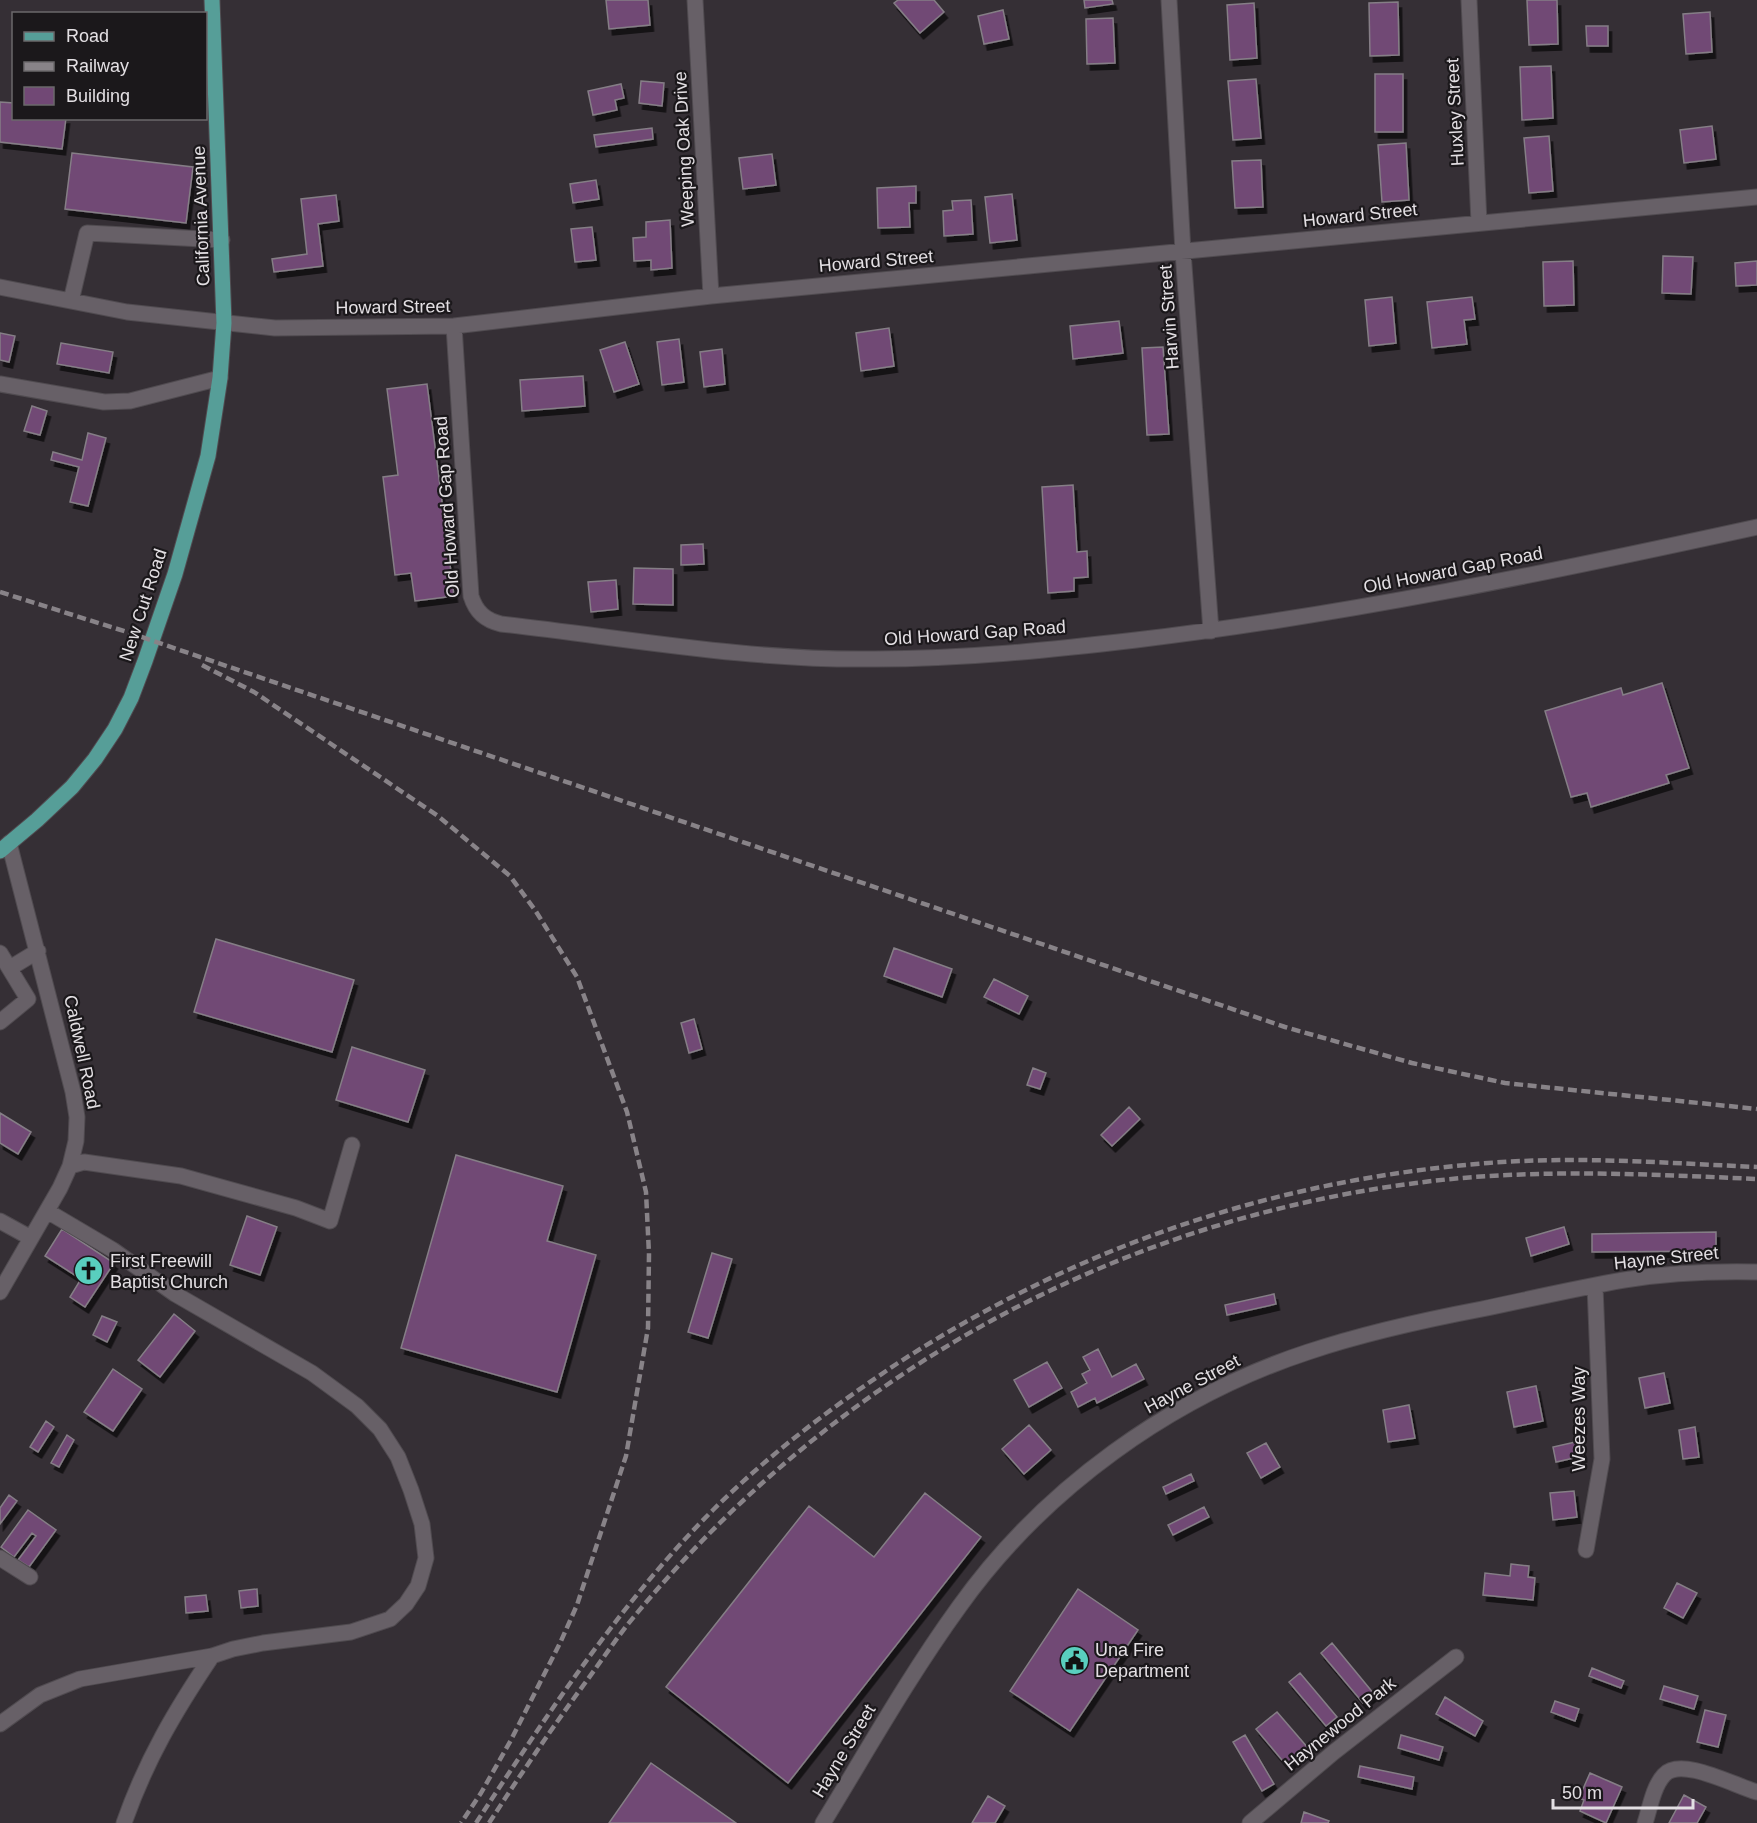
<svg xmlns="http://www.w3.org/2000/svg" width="1757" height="1823" viewBox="0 0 1757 1823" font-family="Arial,sans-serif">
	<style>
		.building { fill: #714875; stroke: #857e86; stroke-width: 1.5; filter: url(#shadow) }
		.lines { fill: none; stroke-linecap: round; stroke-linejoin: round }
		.minor-casing { stroke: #504b50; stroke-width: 17 }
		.major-casing { stroke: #504b50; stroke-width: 17 }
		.minor { stroke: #676067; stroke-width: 15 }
		.major { stroke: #569e98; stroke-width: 15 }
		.rail { stroke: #888388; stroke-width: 4.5; stroke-dasharray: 9 4.5; stroke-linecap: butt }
		.labels { text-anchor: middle; stroke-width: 4.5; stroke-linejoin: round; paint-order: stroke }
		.street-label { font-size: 18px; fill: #e3dfe3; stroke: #1b181b }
		.poi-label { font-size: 18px; fill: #e3dfe3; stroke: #1b181b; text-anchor: start }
	</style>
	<defs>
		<filter id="shadow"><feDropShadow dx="3.5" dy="6" stdDeviation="0" flood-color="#0009"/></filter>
	</defs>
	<rect width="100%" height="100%" fill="#352f35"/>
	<!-- building -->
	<path class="building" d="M606,0h42l2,25 -41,4z
		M898,0h36l10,12 -24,21 -26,-30z
		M1084,0h28l1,4 -28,4z
		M1527,0h30l1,44 -29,1z
		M1398,2l1,53 -29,1 -1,-53z
		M1254,3l3,55 -27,2 -3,-55z
		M1003,10l6,29 -25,5 -6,-28z
		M1710,12l2,40 -26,2 -3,-40z
		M1113,18l2,45 -28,1 -1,-45z
		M1586,26h22v20h-21z
		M1551,66l2,52 -31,2 -2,-53z
		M1375,74h28v58h-28z
		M1256,79l5,59 -28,2 -5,-59z
		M641,81l23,2 -2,23 -23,-3z
		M621,84l3,14 -9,2 2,10 -24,5 -5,-24z
		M0,102l14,1v15h52l-4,31 -62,-7z
		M1712,126l4,33 -32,4 -4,-33z
		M652,128l1,11 -57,8 -2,-12z
		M1549,136l4,55 -24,2 -5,-55z
		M1406,143l3,57 -27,2 -4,-57z
		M72,153l121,14 -7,56 -121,-14z
		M772,154l4,31 -33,4 -4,-31z
		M1261,160l2,47 -28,1 -3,-47z
		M596,180l3,19 -26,4 -3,-19z
		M916,186v17h-7l1,24 -32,1 -1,-40z
		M1012,194l5,46 -27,3 -5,-46z
		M336,195l3,26 -21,3 5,42 -49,6 -2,-13 35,-5 -6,-55z
		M971,200l2,34 -29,2 -1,-25 10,-1 -1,-9z
		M670,220l2,48 -21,2v-10l-17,1 -1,-23 13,-1v-15z
		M592,227l4,33 -21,2 -4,-33z
		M1663,256l30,1 -2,37 -29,-1z
		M1573,261l1,44 -30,1 -1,-44z
		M1757,261v24l-21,1 -1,-23z
		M1392,297l4,46 -27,3 -4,-46z
		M1472,297l3,22 -11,1 3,24 -35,4 -5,-46z
		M1119,321l4,32 -50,6 -3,-33z
		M889,328l5,38 -33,5 -5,-38z
		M0,333l15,3 -6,26 -9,-2z
		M679,339l5,43 -22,3 -5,-43z
		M625,342l14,42 -25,8 -14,-42z
		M61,343l52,9 -4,21 -52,-9z
		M1163,347l6,87 -22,1 -5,-87z
		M722,349l3,35 -21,3 -4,-35z
		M583,376l2,30 -63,5 -2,-31z
		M427,384l27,212 -39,5 -4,-28 -16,2 -12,-98 15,-2 -11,-86z
		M32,406l15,5 -7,24 -16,-4z
		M88,433l18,5 -18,68 -18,-4 9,-35 -28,-7 2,-8 29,8z
		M1073,485l4,67 10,-1 1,26 -14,1v13l-26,2 -6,-106z
		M703,544l1,20 -23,1v-20z
		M634,568l39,1v36l-40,-1z
		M616,580l2,29 -27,3 -3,-30z
		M1662,683l27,85 -23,7 3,8 -78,24 -4,-14 -16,4 -26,-86 76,-23 2,7z
		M216,939l138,41 -22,72 -138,-40z
		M894,948l58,21 -10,28 -58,-21z
		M994,979l34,17 -9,18 -35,-17z
		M694,1019l8,30 -13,4 -8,-30z
		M352,1047l73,23 -17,52 -72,-22z
		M1033,1068l13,5 -6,16 -13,-4z
		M1129,1107l11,12 -28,27 -11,-11z
		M0,1113l31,19 -13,22 -18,-11z
		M456,1155l107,31 -16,55 49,14 -39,137 -156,-44z
		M247,1216l30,11 -17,48 -30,-10z
		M1564,1227l5,17 -38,12 -5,-18z
		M62,1229l52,34 -29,44 -15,-10 11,-18 -36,-23z
		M1716,1232v19l-124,1v-18z
		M712,1253l20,6 -24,79 -20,-6z
		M1274,1294l2,10 -49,11 -2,-10z
		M174,1314l21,17 -35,46 -22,-17z
		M102,1316l15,6 -10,20 -14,-7z
		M1098,1349l14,28 24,-13 8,15 -47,24 -2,-5 -17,9 -7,-15 16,-9 -5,-9 8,-4 -7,-13z
		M1047,1362l15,26 -33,19 -15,-27z
		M113,1369l29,20 -29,42 -29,-19z
		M1664,1373l6,30 -25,5 -6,-30z
		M1536,1386l7,35 -29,6 -7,-35z
		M1409,1405l6,33 -27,4 -5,-32z
		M46,1421l8,6 -16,25 -8,-5z
		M1029,1425l22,25 -27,24 -22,-25z
		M1695,1427l4,30 -16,2 -4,-29z
		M67,1435l7,5 -15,27 -8,-4z
		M1580,1441l3,15 -27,6 -3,-15z
		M1266,1443l14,24 -19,11 -14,-25z
		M1191,1474l3,7 -28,13 -3,-7z
		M1574,1491l3,26 -24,3 -3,-27z
		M925,1493l56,44 -193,246 -122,-96 143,-181 65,51z
		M9,1495l8,6 -17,23v-16z
		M1204,1507l5,10 -36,18 -5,-10z
		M28,1510l28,20 -27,37 -11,-7 18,-24 -4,-3 -18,24 -13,-10z
		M1511,1564l18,2 -1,11 7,1 -2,22 -50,-5 2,-22 25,3z
		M1677,1583l20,10 -14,25 -19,-10z
		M257,1589l1,17 -17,2 -2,-17z
		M1078,1589l60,41 -68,101 -60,-40z
		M206,1595l2,16 -22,2 -1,-16z
		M1332,1643l42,51 -11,9 -42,-50z
		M1592,1668l32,13 -3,7 -32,-12z
		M1300,1673l37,44 -11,9 -37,-44z
		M1664,1686l34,10 -4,13 -34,-10z
		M1445,1697l38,24 -8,15 -39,-22z
		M1555,1701l24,8 -4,12 -24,-9z
		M1705,1710l21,5 -8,32 -21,-5z
		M1277,1712l31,36 -21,18 -31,-37z
		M1245,1735l29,49 -12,7 -29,-49z
		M1401,1735l42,12 -4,13 -41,-12z
		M651,1763l85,60h-127z
		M1360,1766l54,11 -2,12 -54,-12z
		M1590,1773l32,14 -16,36 -26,-12 4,-11 -5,-2z
		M1684,1795l22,12 -9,16h-28z
		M988,1796l17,10 -10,17h-23z
		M1304,1812l25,9 -1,2h-27z"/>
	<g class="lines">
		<defs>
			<path id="minor" d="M695,0l16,296
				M1169,0l14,252 28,379
				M1469,0l10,223
				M0,287l127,25 148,16 179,-2 257,-30 1046,-99
				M71,301l16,-68 135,7
				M454,326l17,270c5,16 14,24 30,28 125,14 249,37 374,35 88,0 175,-9 261,-19 209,-25 415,-68 621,-113
				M0,384l104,18 26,-1 90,-23
				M0,953l28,46 -28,23
				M10,968l28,-17
				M70,1166l14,-4 97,14 115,32 34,13 22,-76
				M47,1211l66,39 62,44 137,79 45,33 23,23 18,28 13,33 11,34 4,34 -8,28 -12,18 -16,15 -39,13 -88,11 -30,6 -21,7
				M0,1221l31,17
				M0,1292l60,-104 10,-22 6,-25 1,-24 -4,-25 -64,-249
				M1586,1550l16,-91 -7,-173
				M0,1558l30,19
				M0,1724l40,-29 40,-16 132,-23c-37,55 -66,104 -88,167
				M823,1823c44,-72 86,-147 136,-216 84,-118 212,-210 349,-255 57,-19 116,-32 174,-43 48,-10 95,-21 142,-29 44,-7 89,-9 133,-8
				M1250,1823l84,-71 122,-95
				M1645,1823c5,-15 8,-36 19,-48 17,-19 71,11 93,17"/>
			<path id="major" d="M0,851l37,-31 35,-33 23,-28 20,-30 16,-31 14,-37 30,-87 33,-118 12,-78 4,-55 -12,-323"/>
		</defs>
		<!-- minor casing -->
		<use href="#minor" class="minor-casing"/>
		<!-- major casing -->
		<use href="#major" class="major-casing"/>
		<!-- minor -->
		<use href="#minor" class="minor"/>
		<!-- major -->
		<use href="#major" class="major"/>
		<!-- rail -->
		<path class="rail" d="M0,592l127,40 1158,395 127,36 93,20 252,26
			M202,665l52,27 184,124 72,60 25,34 42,67 50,135 19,80 3,62 -1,74 -22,128 -49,149 -16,36 -50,99 -30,53 -20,30
			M476,1823c71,-108 144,-220 236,-312 56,-56 120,-104 186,-148 181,-117 375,-183 590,-200 89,-7 180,0 269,4
			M489,1823c32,-49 64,-97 99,-144 13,-18 26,-37 40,-55 198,-243 476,-401 788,-441 113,-15 228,-9 341,-4"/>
	</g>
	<!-- icons -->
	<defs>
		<symbol id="church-disc" viewBox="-11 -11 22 22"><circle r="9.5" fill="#59cebe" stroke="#1b181b"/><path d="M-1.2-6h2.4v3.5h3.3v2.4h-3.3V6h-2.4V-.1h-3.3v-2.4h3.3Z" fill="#111"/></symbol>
		<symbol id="civic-disc" viewBox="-11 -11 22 22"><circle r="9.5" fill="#59cebe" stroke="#1b181b"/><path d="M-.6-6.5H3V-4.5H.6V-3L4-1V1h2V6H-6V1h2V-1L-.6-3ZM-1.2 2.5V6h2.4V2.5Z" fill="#111"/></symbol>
	</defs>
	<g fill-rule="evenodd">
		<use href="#church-disc" x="72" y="1254" width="33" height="33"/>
		<use href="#civic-disc" x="1058" y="1644" width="33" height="33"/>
	</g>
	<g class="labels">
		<!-- street labels -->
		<g class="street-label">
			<text transform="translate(1455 112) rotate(-93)" y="6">Huxley Street</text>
			<text transform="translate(684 149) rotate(-93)" y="6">Weeping Oak Drive</text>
			<text transform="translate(1360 215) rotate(-6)" y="6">Howard Street</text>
			<text transform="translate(201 216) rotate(-92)" y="6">California Avenue</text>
			<text transform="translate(876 261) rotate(-5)" y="6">Howard Street</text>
			<text transform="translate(393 307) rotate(-1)" y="6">Howard Street</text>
			<text transform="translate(1169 317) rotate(-94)" y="6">Harvin Street</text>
			<text transform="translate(447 507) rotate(-94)" y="6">Old Howard Gap Road</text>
			<text transform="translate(1453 570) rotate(-11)" y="6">Old Howard Gap Road</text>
			<text transform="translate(143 605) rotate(-72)" y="6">New Cut Road</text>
			<text transform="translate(975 633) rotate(-4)" y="6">Old Howard Gap Road</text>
			<text transform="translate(82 1052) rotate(78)" y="6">Caldwell Road</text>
			<text transform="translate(1666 1258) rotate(-6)" y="6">Hayne Street</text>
			<text transform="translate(1192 1384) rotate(-28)" y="6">Hayne Street</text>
			<text transform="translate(1579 1419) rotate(-90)" y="6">Weezes Way</text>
			<text transform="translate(1340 1724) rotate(-39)" y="6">Haynewood Park</text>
			<text transform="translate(844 1751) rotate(-59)" y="6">Hayne Street</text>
		</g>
		<!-- poi labels -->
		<g class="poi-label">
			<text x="110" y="1267">First Freewill<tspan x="110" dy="21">Baptist Church</tspan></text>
			<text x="1095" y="1656">Una Fire<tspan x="1095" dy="21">Department</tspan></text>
		</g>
	</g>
	<!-- legend -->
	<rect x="12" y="12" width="195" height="108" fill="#1b181b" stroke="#6b686b" stroke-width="1.5"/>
	<rect x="24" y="32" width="30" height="9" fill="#569e98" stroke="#6b686b" stroke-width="1.5"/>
	<text x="66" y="42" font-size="18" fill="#e3dfe3">Road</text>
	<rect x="24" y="62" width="30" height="9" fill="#888388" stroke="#6b686b" stroke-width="1.5"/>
	<text x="66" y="72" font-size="18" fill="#e3dfe3">Railway</text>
	<rect x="24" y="87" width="30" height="18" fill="#714875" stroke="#6b686b" stroke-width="1.5"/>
	<text x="66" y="102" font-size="18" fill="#e3dfe3">Building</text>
	<!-- scale -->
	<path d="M1553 1799v9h140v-9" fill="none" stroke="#e3dfe3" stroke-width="3"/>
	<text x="1562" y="1799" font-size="18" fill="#e3dfe3" stroke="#1b181b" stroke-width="4.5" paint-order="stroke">50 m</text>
</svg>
